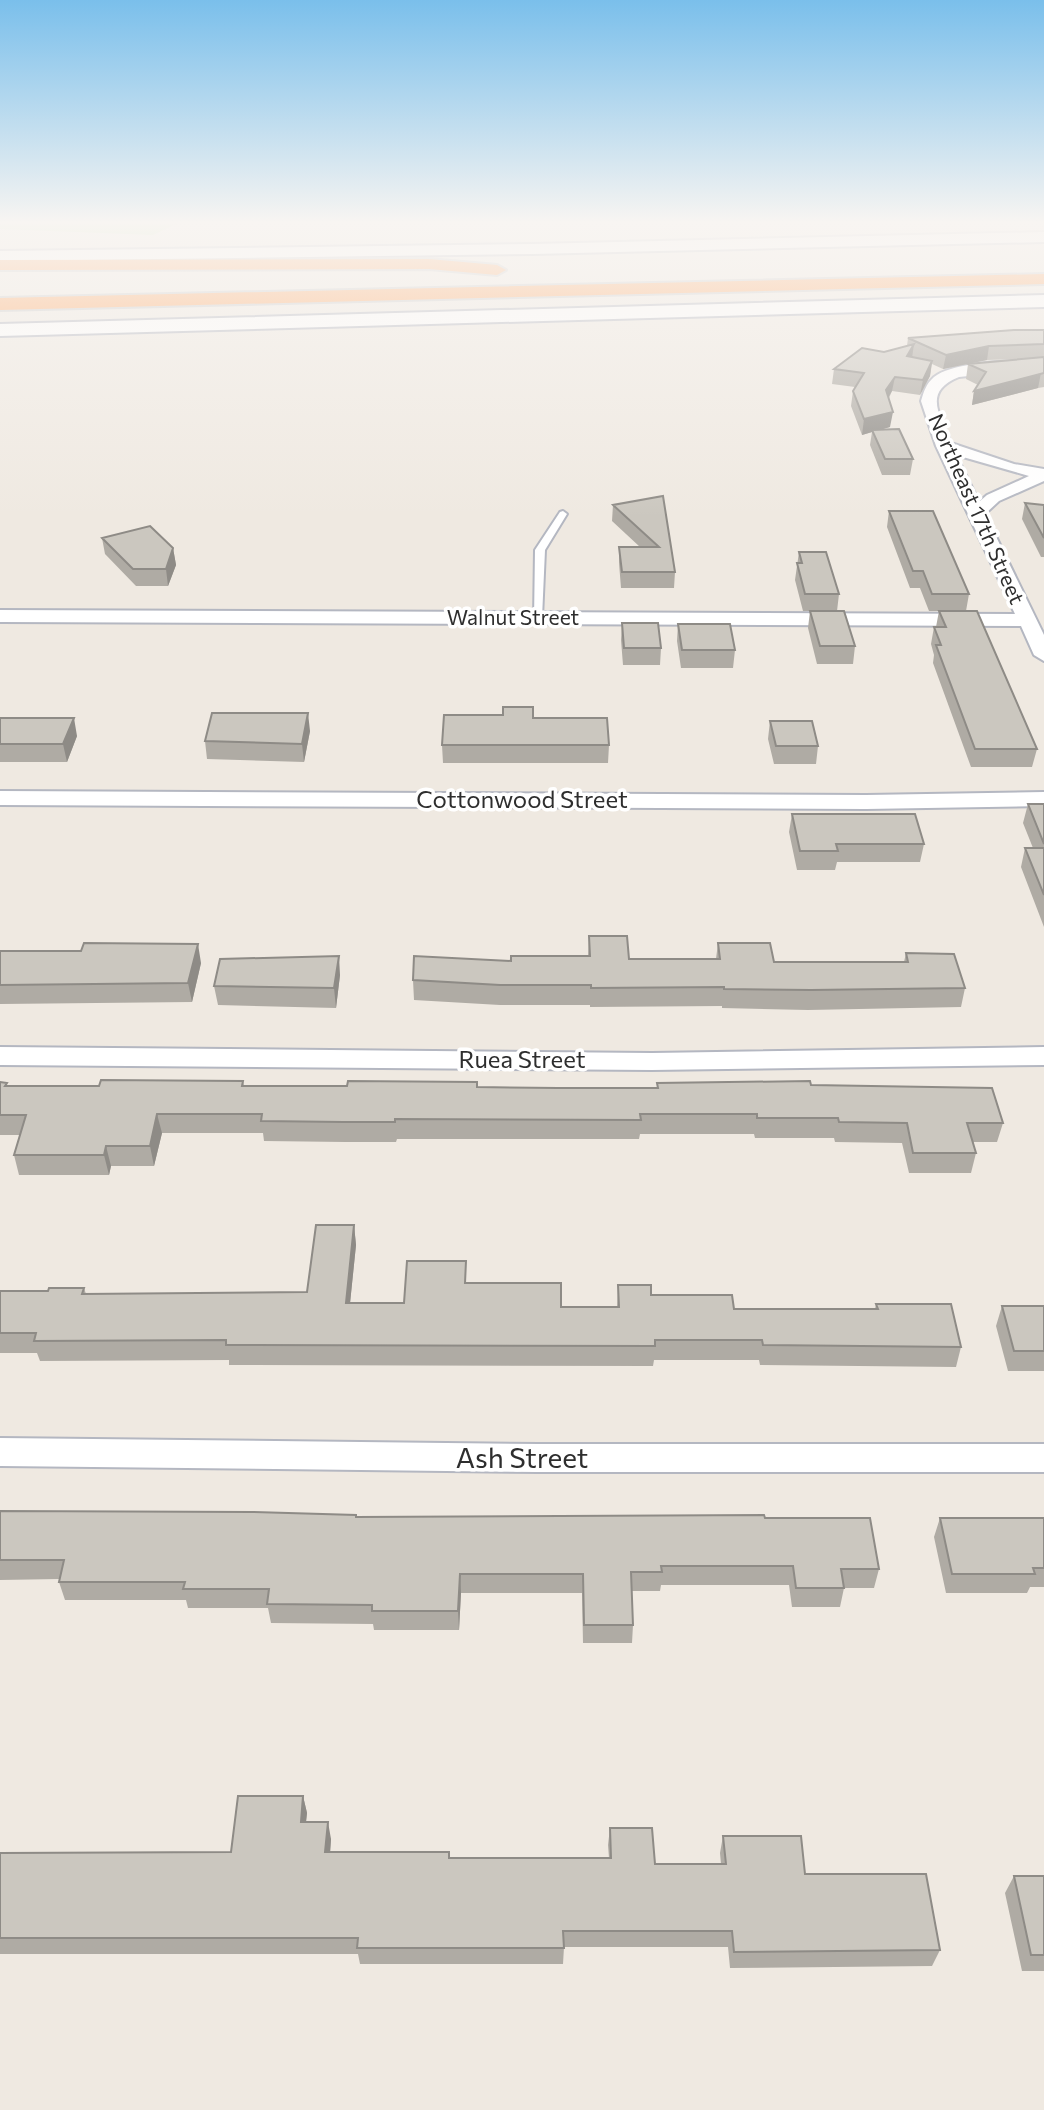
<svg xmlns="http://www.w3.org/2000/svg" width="1044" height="2110" viewBox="0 0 1044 2110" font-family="Commissioner,sans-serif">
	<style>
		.green { fill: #b6e59e }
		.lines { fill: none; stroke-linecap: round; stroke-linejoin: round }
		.service-casing { stroke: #b4b7c1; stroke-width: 4 }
		.minor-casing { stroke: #b4b7c1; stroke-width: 4 }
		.secondary-casing { stroke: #b4b7c1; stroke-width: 4 }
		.motorway-casing { stroke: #c9c9c9; stroke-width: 4 }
		.service { fill: #fff; fill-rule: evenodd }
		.minor { fill: #fff; fill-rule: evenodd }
		.secondary { fill: #fff; fill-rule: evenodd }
		.motorway { fill: #ffa35c; fill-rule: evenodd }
		.wall { fill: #afaba4 }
		.shaded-wall { fill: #8e8b86 }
		.building { fill: #cbc7bf; stroke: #8e8b86; stroke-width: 2 }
		.labels { text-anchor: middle; stroke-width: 7; stroke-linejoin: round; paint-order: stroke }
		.far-street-label { font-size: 21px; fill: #2e2e2e; stroke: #fff }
		.street-label { font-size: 24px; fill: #2e2e2e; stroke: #fff }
		.near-street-label { font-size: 28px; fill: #2e2e2e; stroke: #fff }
	</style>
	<rect width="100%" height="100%" fill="#efe9e1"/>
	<!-- green -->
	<path class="green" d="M0,222h180l-27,13 -153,-6z"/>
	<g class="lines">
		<defs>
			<path id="service" d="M563,511l4,3 -22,36 -3,68 -8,2 1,-70 25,-38z"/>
			<path id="minor" d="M1044,360v8l-85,9c-37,15 -19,37 -8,66l63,21 30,5v12l-45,20 -14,13 59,121v26l-10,-6 -13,-29 -1021,-4v-12l1015,4 -79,-168 -15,-45c3,-10 5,-17 13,-24 23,-17 81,-15 110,-17zM956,455l73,21 -42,19 -8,7z
				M0,791l866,4 178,-3v14l-178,3 -866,-4z
				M0,1047l652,6 392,-6v18l-392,5 -652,-5z
				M0,1438l538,6h506v28h-506l-538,-6z"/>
			<path id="secondary" d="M1044,232v10l-511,12 -533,7v-10l533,-7z
				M1044,295v12l-1044,29v-12z"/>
			<path id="motorway" d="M429,259l68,6 9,5 -9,5 -68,-6 -429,1v-10z
				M1044,274v10l-1044,26v-12z"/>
		</defs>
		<!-- service casing -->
		<use href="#service" class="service-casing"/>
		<!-- minor casing -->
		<use href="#minor" class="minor-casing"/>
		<!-- secondary casing -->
		<use href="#secondary" class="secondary-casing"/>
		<!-- motorway casing -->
		<use href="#motorway" class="motorway-casing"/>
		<!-- service -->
		<use href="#service" class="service"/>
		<!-- minor -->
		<use href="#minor" class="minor"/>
		<!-- secondary -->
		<use href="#secondary" class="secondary"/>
		<!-- motorway -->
		<use href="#motorway" class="motorway"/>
	</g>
	<!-- wall -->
	<path class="wall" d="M1044,330v57l-6,1 -66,17 2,-14 4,-6 -12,-6 2,-15 51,-5 -32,1 -44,9 -11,-5 -2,12 -10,19 -28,-4 -3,7 1,29 -8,2 31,30 -3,16h-28l-12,-30 2,-13 -10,3 -11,-29 2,-15 2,-4 -23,-3 2,-15 50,-17 23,-6 1,-8z
		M663,496l12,76 -1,16h-53l-2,-25v-16h21l-28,-26 1,-16z
		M1025,503l19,2v52h-3l-19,-38z
		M889,511l80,83 -3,17h-37l-9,-23h-10l-23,-61z
		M102,538l71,10 3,17 -8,21h-32l-31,-32z
		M799,552l40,42 -2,17h-34l-8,-31z
		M810,611l45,35 -2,18h-36l-9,-36z
		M939,611l98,138 -5,18h-61l-38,-104 1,-8 -3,-11 3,-17h2z
		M622,623l39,25 -1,17h-37l-2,-25z
		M678,624l57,26 -2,18h-52l-4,-27z
		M0,718l77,18 -10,26h-67z
		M533,718l76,27 -1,18h-165l-1,-18z
		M770,721l48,25 -2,18h-42l-6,-25z
		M310,731l-6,31 -97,-3 -2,-18z
		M1028,804h16v123l-23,-60 4,-19h8l-10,-25z
		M792,814l132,30 -4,18h-83l-2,8h-38l-8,-38z
		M589,936l40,23h87l2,-16 56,19h130l2,-9 59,35 -4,19 -153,3 -86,-2v-2l-132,1v-2h-90l-86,-5 -1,-20 98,-19 77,-5z
		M0,951l201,12 -9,39 -192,2z
		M340,975l-4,33 -118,-3 -4,-19z
		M243,1081l1,5 314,2h99v-5l154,2 192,38 -6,19h-24l3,11 -5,20h-62l-7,-30 -67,-1 -1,-4h-79l-1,-4h-114l-1,5h-242l-1,3h-51l-81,-1 -1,-8h-101l-8,33h-43l-2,9h-90l-5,-20 6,-20h-20v-53l8,4h91z
		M354,1225l2,20 -6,58h54l63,-20 94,24h56l1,-22 33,10 83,14h141l1,-5 85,43 -5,20 -196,-2 -1,-5h-105l-1,6 -424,-1v-5l-189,1 -3,-8h-37v-62h48l36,-3 2,6 221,-2z
		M1002,1306h42v65h-36l-12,-45z
		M0,1511l357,6 408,1 114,51 -5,19h-30l-4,19h-48l-3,-22h-128l-1,6h-28l1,34 -1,18h-49l-1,-50h-121l-2,37h-85l-1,-6 -102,-1 -3,-15h-80l-2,-8h-121l-6,-18v-3l-59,1z
		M940,1518h104v69h-14l-3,6h-81l-12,-56z
		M303,1796l4,17 -1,9 25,17 -1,13 119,6h160l-1,-13 2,-17 45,36h66l-1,-11 3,-17 82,38 135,76 -8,16 -202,2 -2,-21h-164l-1,17h-203l-2,-10h-358v-101l231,-1z
		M1014,1876h30v95h-22l-17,-78z"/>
	<!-- shaded-wall -->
	<path class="shaded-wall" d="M914,344l-2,14 -5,-2z
		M989,346l-2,14 -44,9 3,-14z
		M932,361l-2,15 -10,19 3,-15z
		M1041,373l-3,15 -66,17 2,-14z
		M895,377l-3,14 -8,14 2,-15z
		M893,412l-3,15 -17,5 -1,-2v2l-10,3 2,-16z
		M173,548l3,17 -8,21 -2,-17z
		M308,713l2,18 -6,31 -2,-18z
		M74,718l3,18 -10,26 -4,-18z
		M198,944l3,19 -9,39 -4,-19z
		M339,956l1,19 -4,33 -2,-20z
		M157,1114l5,19 -8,33 -4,-20z
		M106,1146l5,20 -2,9 -5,-20z
		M354,1225l2,20 -8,78 -2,-20z
		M460,1574l1,19 -2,37 -1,-19z
		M303,1796l4,17 -3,26 -3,-17z
		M328,1822l3,17 -2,30 -4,-17z"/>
	<!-- building -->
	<path class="building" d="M1014,330h30v14l-55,2 -43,9 -38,-17z
		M914,344l-7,12 25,5 -9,19 -28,-3 -9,13 7,22 -29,7 -11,-28 11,-18 -30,-4 28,-21 22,4z
		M1044,357v16l-70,18 12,-19 -18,-8z
		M899,429l14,30h-28l-13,-29z
		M663,496l12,76h-53l-3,-25h40l-46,-42z
		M1025,503l19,2v33z
		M889,511h44l36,83h-37l-9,-23h-10z
		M150,526l23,22 -7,21h-33l-31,-31z
		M799,552h27l13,42h-34l-8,-31h5z
		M810,611h34l11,35h-35z
		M939,611h38l60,138h-62l-39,-104h5l-7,-18h12z
		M622,623h36l3,25h-37z
		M678,624h52l5,26h-53z
		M503,707h30v11h74l2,27h-167l2,-30h59z
		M212,713h96l-6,31 -97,-3z
		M0,718h74l-11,26h-63z
		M770,721h42l6,25h-42z
		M1028,804h16v40z
		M792,814h123l9,30h-88l2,7h-38z
		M1025,848h19v47z
		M589,936h38l2,23h91l-2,-16h52l4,19h134l-2,-9 48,1 11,34 -154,2 -87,-1v-2l-133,1v-3h-91l-87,-5 1,-24 97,5v-5h79z
		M84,943l114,1 -10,39 -188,2v-34h81z
		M339,956l-5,32 -120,-2 6,-27z
		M101,1080l142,1 -1,5h105l1,-5 129,1v5l81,1h100l-1,-5 153,-2 1,4 181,3 11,35h-36l9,30h-63l-6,-30 -68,-1 -1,-4h-81v-4h-117l1,6 -246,-1v3h-52l-82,-1 1,-7h-105l-7,32h-44l-2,9h-90l12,-40h-26v-33l7,1 -2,3h94z
		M316,1225h38l-8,78h58l3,-42h59l-1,22h96v24h58l-1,-22h33v10h81l2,14h144l-2,-5h75l10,43 -198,-2 -1,-5h-107v6l-429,-1v-5l-192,1 2,-8h-36v-42h48l1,-3h35l-2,6 225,-2z
		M1002,1306h42v45h-30z
		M0,1511l252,1 104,3v2l408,-2 1,3h105l9,51h-38l3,19h-48l-3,-22h-132l1,6h-31l2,53h-49l-1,-51h-123l-2,37h-86v-6l-105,-1 2,-15h-86l2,-7h-126l5,-22h-64z
		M940,1518h104v50h-11l2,6h-83z
		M238,1796h65l-2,26h27l-3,30h124v6h162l-1,-30h42l3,36h71l-3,-28h78l4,38h121l14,76 -206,2 -2,-21h-169l1,17h-207l1,-10h-358v-85l231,-1z
		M1014,1876h30v79h-13z"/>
	<!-- sky -->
	<linearGradient id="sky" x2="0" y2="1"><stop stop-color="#7abfeb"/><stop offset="0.43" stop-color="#f8f5f2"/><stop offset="1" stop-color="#f8f5f2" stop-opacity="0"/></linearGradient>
	<rect width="1044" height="517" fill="url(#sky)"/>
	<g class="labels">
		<!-- far-street labels -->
		<g class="far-street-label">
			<text transform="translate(976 509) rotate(66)" y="7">Northeast 17th Street</text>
			<text x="513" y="625">Walnut Street</text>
		</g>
		<!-- street labels -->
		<g class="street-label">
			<text x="522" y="808">Cottonwood Street</text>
			<text x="522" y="1068">Ruea Street</text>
		</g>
		<!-- near-street labels -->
		<g class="near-street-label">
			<text x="522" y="1468">Ash Street</text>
		</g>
	</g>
</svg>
